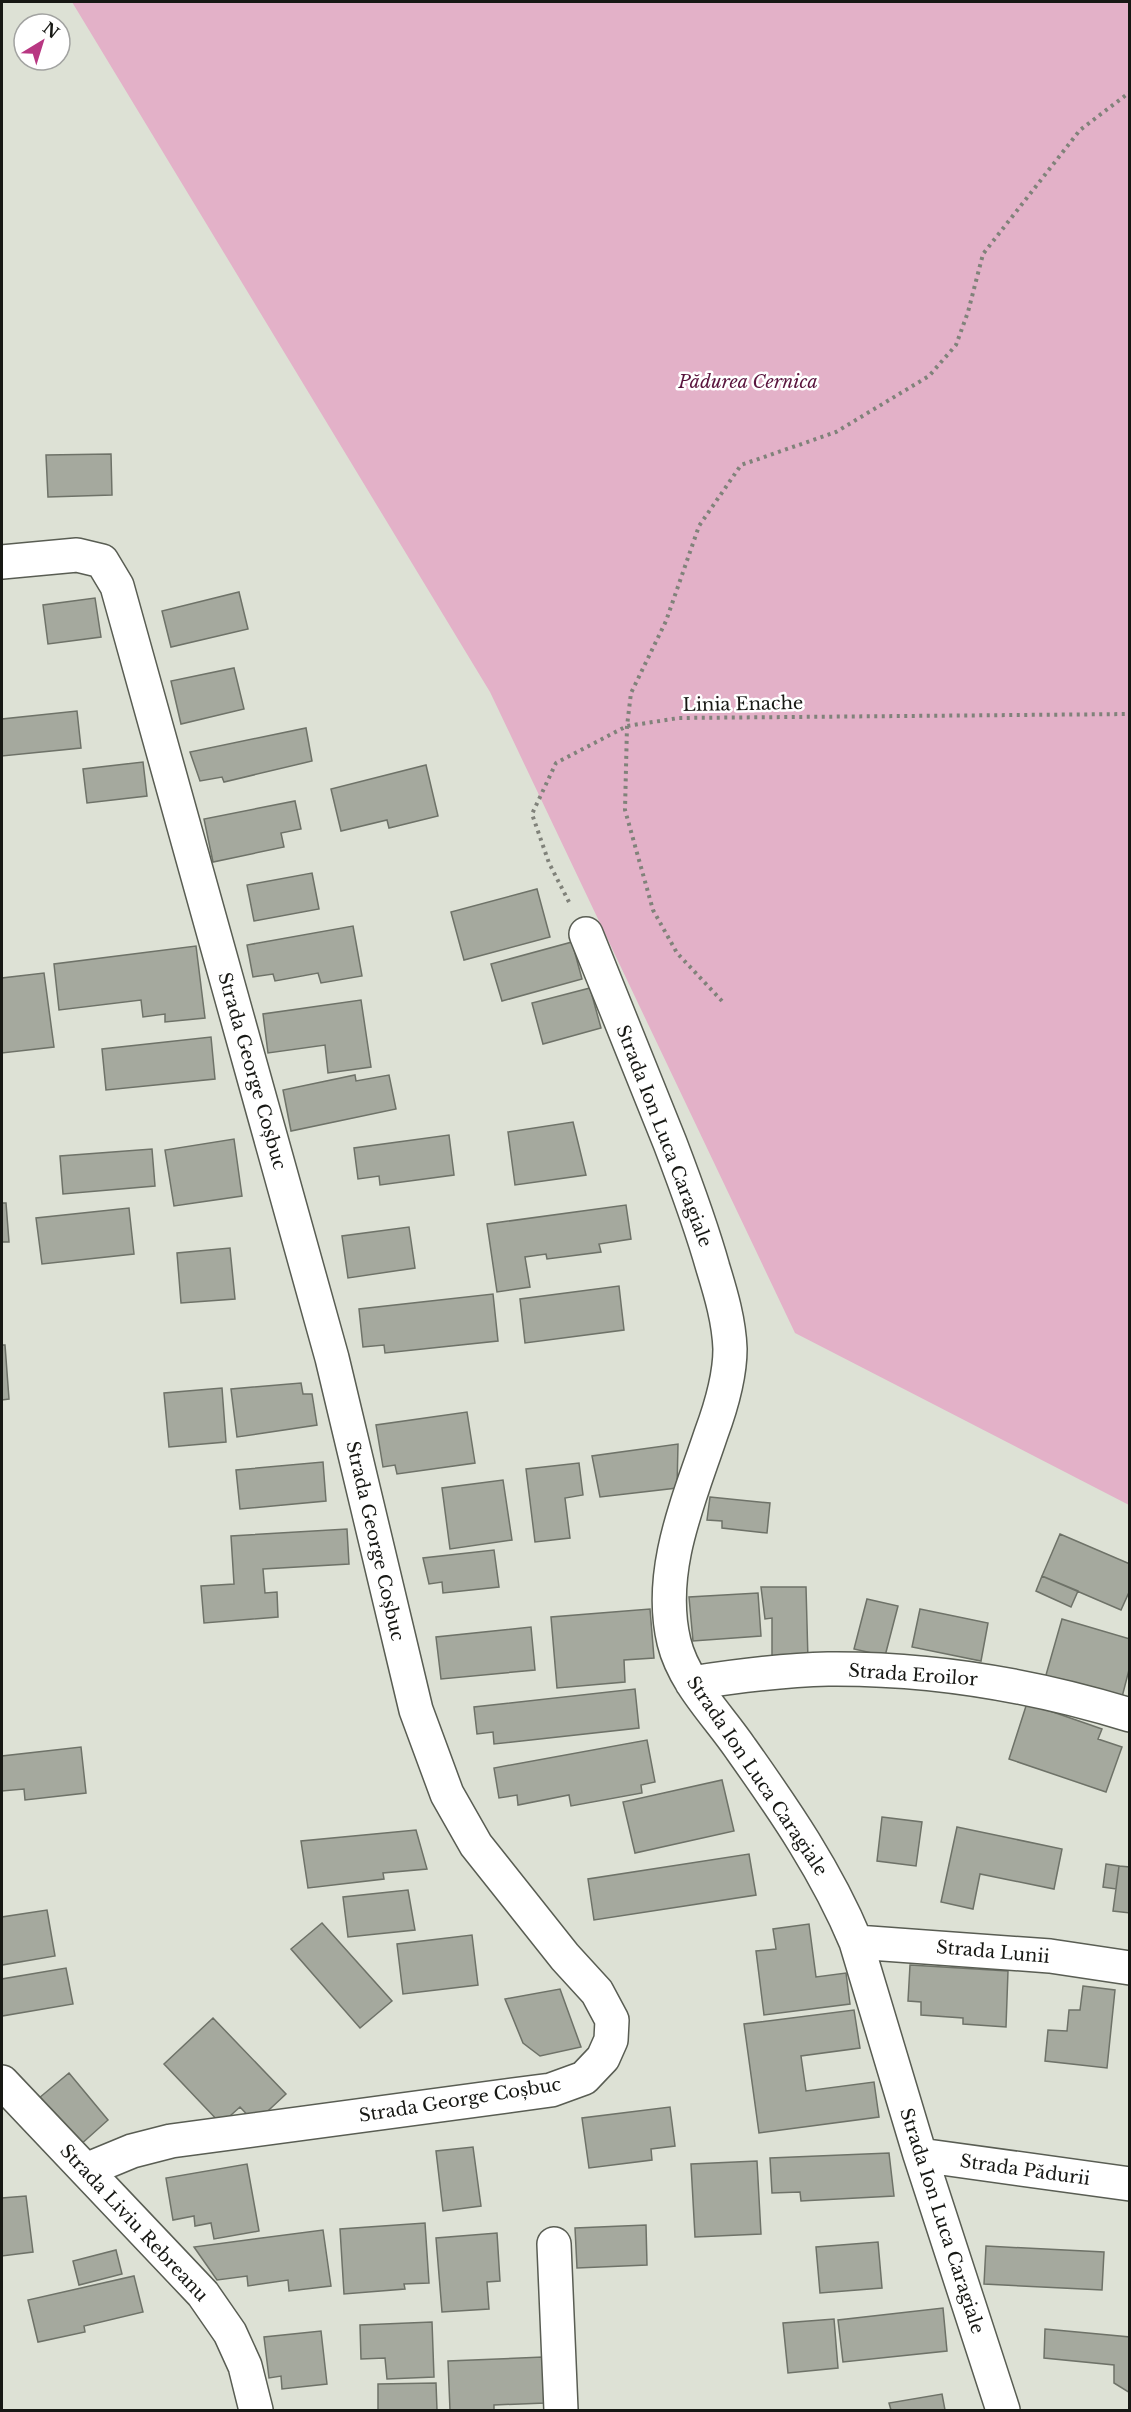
<svg xmlns="http://www.w3.org/2000/svg" width="1131" height="2412" viewBox="0 0 1131 2412" font-family="'Libre Baskerville',serif">
	<style>
		.green { fill: #e3b1c8 }
		.building { fill: #a5a99e; stroke: #6e7268; stroke-width: 1.5 }
		.lines { fill: none; stroke-linecap: round; stroke-linejoin: round }
		.street-casing { stroke: #595d53; stroke-width: 36 }
		.path { stroke: #80827a; stroke-width: 4; stroke-dasharray: 3 4.5; stroke-linecap: butt }
		.street { stroke: #fff; stroke-width: 33 }
		.labels { text-anchor: middle; stroke-width: 5; stroke-linejoin: round; paint-order: stroke }
		.park-label { font-size: 18px; font-style: italic; fill: #5a153e; stroke: #fff }
		.street-label { font-size: 18px; fill: #171814; stroke: #fff }
	</style>
	<rect width="100%" height="100%" fill="#dde1d5"/>
	<!-- green -->
	<path class="green" d="M72,2h1057v1503l-334,-172 -305,-641z"/>
	<!-- building -->
	<path class="building" d="M111,454l1,41 -64,2 -2,-42z
		M239,592l9,37 -77,18 -9,-36z
		M95,598l6,39 -53,7 -5,-39z
		M234,668l10,41 -63,15 -10,-43z
		M77,711l4,37 -79,8v-37z
		M306,728l6,33 -88,21 -2,-5 -22,4 -10,-29z
		M143,762l4,34 -60,7 -4,-34z
		M426,765l12,51 -49,12 -2,-8 -46,11 -10,-42z
		M295,801l6,28 -20,4 3,14 -71,15 -9,-43z
		M312,873l7,36 -65,12 -7,-36z
		M537,889l13,48 -86,23 -13,-48z
		M353,926l9,50 -41,7 -3,-10 -43,8 -2,-7 -20,3 -6,-32z
		M572,942l10,37 -80,22 -11,-37z
		M196,946l9,72 -40,4v-8l-22,3 -2,-17 -82,10 -5,-46z
		M44,973l10,74 -52,6v-75z
		M590,988l11,40 -58,16 -11,-41z
		M361,1000l10,67 -43,6 -3,-28 -57,8 -5,-39z
		M211,1037l4,42 -109,11 -4,-41z
		M355,1075l1,6 33,-6 7,34 -105,22 -8,-41z
		M573,1122l13,53 -71,10 -7,-53z
		M449,1135l5,40 -74,10 -1,-9 -21,3 -4,-31z
		M234,1139l8,57 -68,10 -9,-56z
		M152,1149l3,37 -92,8 -3,-38z
		M2,1203h4l3,39h-7z
		M626,1205l5,34 -32,5 2,8 -54,7 -1,-5 -21,3 5,30 -33,5 -10,-68z
		M129,1208l5,46 -92,10 -6,-46z
		M409,1227l6,41 -67,10 -6,-42z
		M230,1248l5,51 -54,4 -4,-50z
		M619,1286l5,44 -99,13 -5,-44z
		M493,1294l5,47 -113,12 -1,-8 -21,2 -4,-38z
		M2,1345h3l4,54 -7,1z
		M301,1383l2,11h9l5,31 -80,12 -6,-48z
		M222,1388l4,54 -57,5 -5,-54z
		M467,1412l8,51 -78,11 -2,-9 -12,2 -7,-42z
		M678,1444l-1,44 -77,9 -8,-41z
		M323,1462l3,39 -86,8 -4,-39z
		M579,1463l4,32 -18,3 5,40 -35,4 -9,-73z
		M503,1480l9,60 -62,9 -8,-61z
		M710,1497l60,6 -3,30 -45,-5v-7l-15,-1z
		M347,1529l2,35 -86,5 2,24 12,-1 1,25 -74,6 -3,-37 33,-2 -3,-48z
		M1060,1534l70,30v26l-9,20 -79,-34z
		M494,1550l5,37 -56,6 -1,-11 -13,2 -6,-26z
		M1042,1576l36,15 -7,16 -35,-16z
		M761,1587h45l2,73 -36,3v-45l-7,1z
		M758,1593l3,43 -68,5 -4,-44z
		M867,1599l31,7 -13,50 -31,-7z
		M650,1609l4,49 -30,2 1,22 -68,6 -6,-71z
		M920,1609l68,14 -7,38 -69,-14z
		M1062,1619l68,20v27l-9,35 -77,-19z
		M531,1627l4,43 -94,9 -5,-42z
		M635,1689l4,39 -145,16 -1,-12 -16,2 -3,-27z
		M1027,1703l75,26 -4,10 24,8 -16,45 -97,-33z
		M647,1740l8,42 -14,3 1,8 -71,13 -2,-11 -51,10 -1,-10 -18,3 -5,-30z
		M81,1747l5,46 -61,7 -1,-11 -22,2v-35z
		M722,1780l12,51 -99,22 -12,-51z
		M882,1817l40,5 -6,44 -39,-5z
		M957,1827l105,22 -8,40 -74,-15 -7,35 -32,-7z
		M416,1830l11,39 -44,4 1,6 -76,9 -7,-47z
		M749,1854l7,41 -162,25 -6,-41z
		M1106,1864l13,2 -3,23 -13,-2z
		M1119,1866l11,1v46l-17,-2z
		M408,1890l7,40 -67,7 -5,-40z
		M47,1910l8,46 -53,9v-48z
		M322,1923l70,78 -32,27 -69,-79z
		M809,1924l7,53 30,-4 4,31 -86,11 -8,-64 20,-2 -3,-20z
		M472,1935l6,50 -75,9 -6,-50z
		M910,1965l98,6 -2,56 -43,-3v-6l-42,-3v-13l-13,-1z
		M66,1968l7,36 -71,12v-37z
		M1083,1986l32,4 -8,78 -62,-7 3,-31 19,1 2,-21h11z
		M560,1989l21,58 -41,9 -17,-13 -18,-44z
		M854,2010l6,38 -59,8 5,35 68,-9 5,35 -120,16 -15,-109z
		M213,2018l73,76 -31,29 -15,-16 -19,17 -57,-60z
		M69,2073l39,47 -29,26 -40,-48z
		M670,2107l5,39 -24,3 1,11 -63,8 -7,-50z
		M473,2147l8,59 -38,5 -7,-60z
		M889,2153l5,43 -93,5 -1,-9 -28,1 -2,-35z
		M757,2161l4,73 -66,3 -4,-73z
		M247,2164l12,67 -45,8 -3,-16 -16,3 -1,-10 -21,4 -7,-42z
		M26,2196l7,56 -31,4v-58z
		M425,2223l4,60 -25,1 1,5 -61,5 -4,-65z
		M646,2225l1,40 -70,3 -2,-40z
		M323,2230l8,56 -42,5 -1,-11 -40,6 -1,-10 -30,4 -23,-33z
		M497,2233l3,48 -13,1 2,27 -47,3 -6,-74z
		M878,2242l4,46 -62,5 -4,-46z
		M986,2246l118,6 -2,38 -118,-6z
		M116,2250l6,24 -43,11 -6,-24z
		M134,2276l9,36 -59,14 1,6 -47,10 -10,-42z
		M943,2308l4,43 -104,11 -5,-42z
		M834,2319l4,49 -50,5 -5,-50z
		M432,2322l2,55 -47,2 -2,-21 -24,1 -1,-34z
		M1045,2329l85,8v56l-16,-10v-18l-70,-7z
		M321,2331l6,53 -45,5 -1,-13 -12,2 -5,-41z
		M543,2357l2,46 -51,2v5h-44l-2,-49z
		M436,2383l1,27h-59v-26z
		M942,2394l3,16h-54l-2,-7z"/>
	<g class="lines">
		<defs>
			<path id="street" d="M2,562l75,-7 25,6 15,25 215,772 84,352 31,84 29,51 89,112 32,35 15,28 -1,20 -8,18 -19,20 -33,12 -380,51 -39,10 -46,19
				M586,934c28,70 56,140 84,209 16,42 31,82 43,125 8,26 16,53 17,81 0,29 -9,58 -19,85 -22,66 -54,137 -37,208 10,41 44,73 67,107 44,62 86,123 115,193l64,213 83,255
				M692,1683c45,-7 91,-13 136,-14 102,-1 204,16 302,46
				M856,1942l194,14 80,12
				M2,2082l201,212 27,39 15,33 11,44
				M920,2155l210,29
				M554,2244l7,166"/>
		</defs>
		<!-- street casing -->
		<use href="#street" class="street-casing"/>
		<!-- path -->
		<path class="path" d="M569,902l-20,-39 -17,-49 24,-51 71,-37 52,-8 451,-4
			M722,1001l-45,-48 -24,-43 -28,-100 2,-84 4,-33 35,-72 33,-95 42,-61 95,-33 93,-56 27,-31 12,-33 15,-58 97,-124 50,-38"/>
		<!-- street -->
		<use href="#street" class="street"/>
	</g>
	<g class="labels">
		<!-- park labels -->
		<g class="park-label">
			<text x="748" y="388">Pădurea Cernica</text>
		</g>
		<!-- street labels -->
		<g class="street-label">
			<text transform="translate(743 704) rotate(-1)" y="6">Linia Enache</text>
			<text transform="translate(252 1071) rotate(74)" y="6">Strada George Coșbuc</text>
			<text transform="translate(664 1136) rotate(69)" y="6">Strada Ion Luca Caragiale</text>
			<text transform="translate(375 1541) rotate(77)" y="6">Strada George Coșbuc</text>
			<text transform="translate(913 1675) rotate(4)" y="6">Strada Eroilor</text>
			<text transform="translate(757 1776) rotate(56)" y="6">Strada Ion Luca Caragiale</text>
			<text transform="translate(993 1952) rotate(5)" y="6">Strada Lunii</text>
			<text transform="translate(460 2100) rotate(-9)" y="6">Strada George Coșbuc</text>
			<text transform="translate(1025 2170) rotate(8)" y="6">Strada Pădurii</text>
			<text transform="translate(942 2221) rotate(72)" y="6">Strada Ion Luca Caragiale</text>
			<text transform="translate(134 2223) rotate(47)" y="6">Strada Liviu Rebreanu</text>
		</g>
	</g>
	<!-- border -->
	<rect width="1131" height="2412" fill="none" stroke="#171814" stroke-width="6"/>
	<!-- north arrow -->
	<g transform="translate(42 42) rotate(38)"><circle r="28" fill="#ffffff" stroke="#a2a3a1" stroke-width="1.5"/>
	<path d="M0-4.5L10 22L0 15L-10 22Z" fill="#b83782"/>
	<text y="-9" font-size="16" font-weight="bold" text-anchor="middle" fill="#171814">N</text>
	</g>
</svg>
